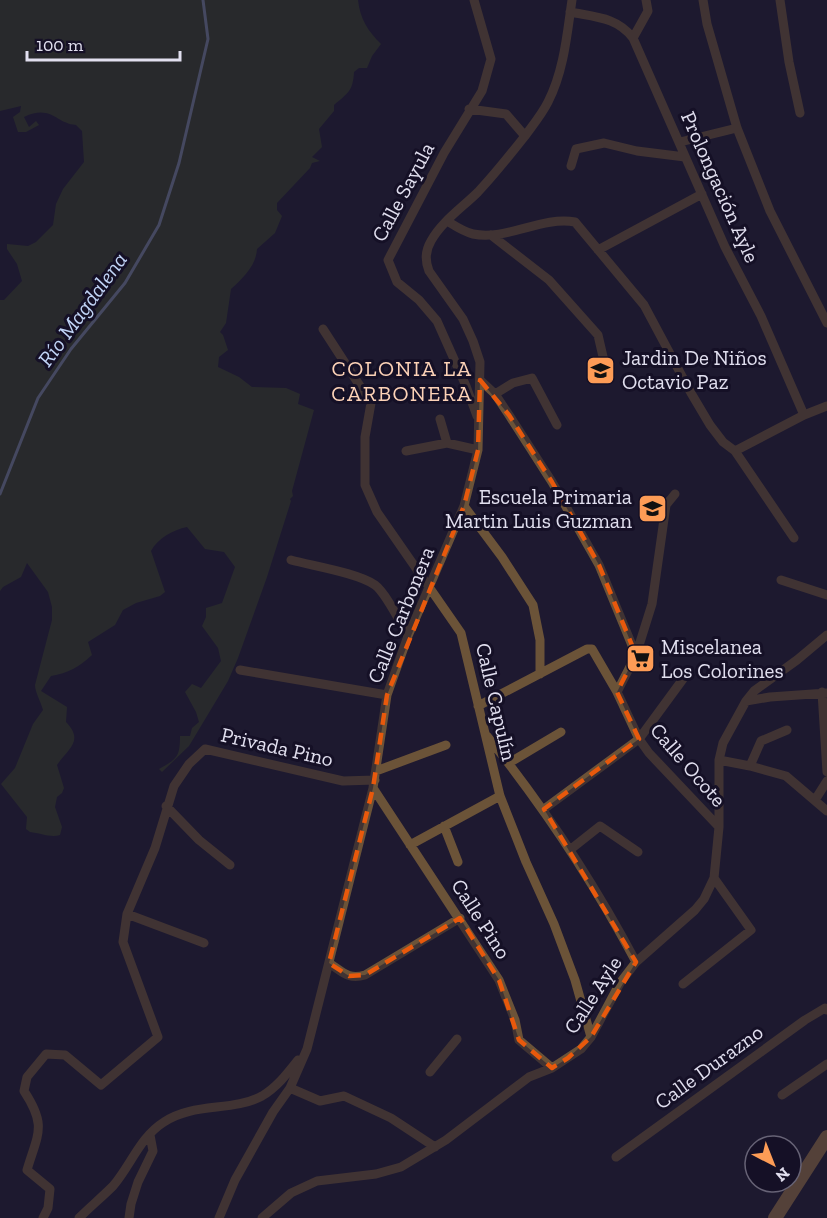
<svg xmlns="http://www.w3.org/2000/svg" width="827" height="1218" viewBox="0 0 827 1218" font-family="'Zilla Slab',serif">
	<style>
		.green { fill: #353d29 }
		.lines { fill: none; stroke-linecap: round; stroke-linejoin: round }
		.stream { stroke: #76819c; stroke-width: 3 }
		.street { stroke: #6b5338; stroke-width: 9 }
		.secondary { stroke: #977245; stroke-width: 14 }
		.marked { fill: none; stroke: #e8590c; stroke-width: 4.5; stroke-dasharray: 12 8; stroke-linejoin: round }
		.labels { text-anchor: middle; stroke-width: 6; stroke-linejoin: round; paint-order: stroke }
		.street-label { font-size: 21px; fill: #e1dfef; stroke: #151026 }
		.poi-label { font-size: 21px; fill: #e1dfef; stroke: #151026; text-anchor: start }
		.water-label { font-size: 22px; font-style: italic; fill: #c1d4f6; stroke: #151026 }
		.neighbourhood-label { font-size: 22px; letter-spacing: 1.5px; fill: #fcd2b7; stroke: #151026 }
	</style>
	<rect width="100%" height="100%" fill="#1e1930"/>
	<!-- green -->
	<path class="green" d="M0,0h358c2,19 10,31 23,44l-9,12 -5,12h-8l-5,4c-1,19 -6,21 -20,33v6l-15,18 3,18 -10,10 8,4 -8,2 -2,5 -33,35v7l5,6 -7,17 -18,16c-1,17 -14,29 -26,40l-5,34 -6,9 3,3 5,15 -9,7 -1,10 21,10 13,10 34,1 14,6 -2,10 16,6 -22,81 1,5 -3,3 1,2 -24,76 -29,81 -10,23 -39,65 -27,26 -3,-3c18,-10 21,-12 21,-33h10l2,-8 7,-6 -3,-10 -11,-20 7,-8 9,4 20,-27 -3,-13 -16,-22 4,-9v-9l16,-5 13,-36 -11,-15 -19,-3 -18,-22c-14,3 -29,11 -36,24l14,41 -5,4 -24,7 -13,7 -8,15 -27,17 4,13c-13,12 -24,18 -41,21l-10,15 26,16 -1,15c18,19 3,26 -9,43l7,23 -2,5 -5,4 -2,10 7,20 -2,8c-9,3 -20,-2 -30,-3l-4,-3 1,-12 -26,-33 14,-16 18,-44 10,-14c-2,-8 -8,-18 -8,-25l17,-65v-13l-4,-15 -21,-29 -6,14 -18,10 -3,4v-291h4l18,-19 -5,-17 -10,-15v-5l21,2 8,-4 17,-17 3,-21 7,-15 21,-27 -2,-31 -6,-6c-20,-1 -24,-21 -52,-8l5,10 7,-6 3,4 -13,7h-8l-5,-15 7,-5 1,-6 -21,5z"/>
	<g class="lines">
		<!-- stream -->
		<path class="stream" d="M0,494l38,-96 33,-49 54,-66 34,-58 20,-62 29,-124 -5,-39"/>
		<!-- street -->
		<path class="street" d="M474,0l17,59 -9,32 -38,62 -56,107 9,22 22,18 18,21 29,65 11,30
			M703,0l4,24 30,104 33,83 57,112
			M780,0l9,62 11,51
			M570,12c25,5 47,5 63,26l92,209 36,69 43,99
			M633,38l15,-27 -2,-11
			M469,109l37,5 19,22
			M680,142l57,-14
			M571,166l5,-17 28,-6 33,8 48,6
			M447,221c8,5 17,11 26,13 34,7 68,-18 102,-12l69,83 47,88 19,32 13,17 12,9 59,87
			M491,235l58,45 49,55 6,26 -10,7
			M598,250l104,-56
			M323,329l48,74 -6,34v48l12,27 84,121 39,163 26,66 28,62 21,56 16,57
			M480,380l15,14 14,21 43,67 47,83 37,90
			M495,394l18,-11 19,-5 25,47
			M440,419l7,24
			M406,451l41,-8 31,7
			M735,451l69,-36 23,-9
			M464,506l38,51 31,48 7,35v34
			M291,560c22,6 67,13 84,25 11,8 26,39 33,51
			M781,580l46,15
			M240,670l147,25
			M617,692l19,-37 16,-51 14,-99 9,-11
			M822,692l5,80
			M746,701l24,-4 57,-4
			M478,706l109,-57h5l25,43 22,47 10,14 70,74
			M487,736c57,71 106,145 149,226
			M719,760l31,6 36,10 41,35
			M509,763l52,-31
			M750,766l11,-25 26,-11
			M376,771l70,-26
			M373,788l126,192 16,40 4,20 33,28
			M815,800l12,-19
			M166,806l33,34 31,25
			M544,809l95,-70 44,-60
			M444,826l14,36
			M410,845l90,-49
			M571,849l29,-23 38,26
			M127,914l77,29
			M329,963c14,9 19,17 36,12l95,-57
			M683,984l68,-54 -37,-52
			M430,1072l27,-33
			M290,1088l30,13 24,-5 47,22 44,29
			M782,1095l45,-31
			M616,1157l189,-137 20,-12 2,2
			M43,1218l5,-10 2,-19 -23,-19c11,-37 20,-44 -3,-79l3,-14 19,-23 19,1 36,30 57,-48 -35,-95 4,-28 28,-66 19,-62 15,-22 16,-15 138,32 32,-1
			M79,1218c11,-11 23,-21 34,-32 18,-21 27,-49 51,-64 30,-20 68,-10 98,-26 15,-9 25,-22 36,-36
			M129,1218l2,-14 7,-22 15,-31 -3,-16
			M219,1218l16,-38 38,-68 17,-24 17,-39 66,-261 14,-93 21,-59 56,-130 14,-56 2,-88 -7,-21 -10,-22 -34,-48c-4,-10 -4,-20 2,-30 10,-19 32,-34 47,-49 17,-18 32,-37 47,-56 8,-11 17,-22 23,-34 16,-31 19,-68 24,-102
			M262,1218l29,-25 26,-12 59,-7 25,-7 45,-27 83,-63 23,-9 29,-19 10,-12 29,-54 16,-21 59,-52 9,-11 10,-21 5,-51v-67l4,-17 23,-42 8,-10 43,-31 30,-25"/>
		<!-- secondary -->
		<path class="secondary" d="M775,1218l52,-81"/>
	</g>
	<!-- marked area -->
	<path d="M0 0H827V1218H0ZM480,380l29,35 43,67 47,83 37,90 -19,37 22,47 -95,70 92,153 -45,75 -23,21 -16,10 -33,-28 -20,-60 -39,-62 -95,57 -16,1 -20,-13 44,-175 14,-93 77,-189 14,-56z" fill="#1e1930" fill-opacity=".55" fill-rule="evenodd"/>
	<path class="marked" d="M480,380l29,35 43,67 47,83 37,90 -19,37 22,47 -95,70 92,153 -45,75 -23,21 -16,10 -33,-28 -20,-60 -39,-62 -95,57 -16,1 -20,-13 44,-175 14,-93 77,-189 14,-56z"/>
	<!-- icons -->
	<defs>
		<symbol id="school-square" viewBox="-11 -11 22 22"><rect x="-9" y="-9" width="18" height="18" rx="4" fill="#fd9c56" stroke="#151026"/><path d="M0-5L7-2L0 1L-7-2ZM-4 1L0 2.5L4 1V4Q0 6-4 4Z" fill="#111"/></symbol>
		<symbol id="supermarket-square" viewBox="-11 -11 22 22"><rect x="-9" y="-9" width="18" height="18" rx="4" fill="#fd9c56" stroke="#151026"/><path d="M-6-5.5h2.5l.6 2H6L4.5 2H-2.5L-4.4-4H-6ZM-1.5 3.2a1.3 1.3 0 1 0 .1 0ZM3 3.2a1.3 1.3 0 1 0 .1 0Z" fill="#111"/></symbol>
	</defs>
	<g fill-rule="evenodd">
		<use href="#school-square" x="584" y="354" width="33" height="33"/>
		<use href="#school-square" x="636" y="492" width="33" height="33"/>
		<use href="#supermarket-square" x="624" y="642" width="33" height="33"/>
	</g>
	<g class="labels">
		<!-- street labels -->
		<g class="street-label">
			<text transform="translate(720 187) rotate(66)" y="7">Prolongación Ayle</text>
			<text transform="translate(403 192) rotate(-62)" y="7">Calle Sayula</text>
			<text transform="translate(401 615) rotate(-68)" y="7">Calle Carbonera</text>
			<text transform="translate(496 702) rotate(77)" y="7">Calle Capulín</text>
			<text transform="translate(277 747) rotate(13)" y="7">Privada Pino</text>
			<text transform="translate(688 765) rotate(49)" y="7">Calle Ocote</text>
			<text transform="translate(481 919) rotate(57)" y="7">Calle Pino</text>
			<text transform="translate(593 995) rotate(-57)" y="7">Calle Ayle</text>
			<text transform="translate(709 1067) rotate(-36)" y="7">Calle Durazno</text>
		</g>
		<!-- poi labels -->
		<g class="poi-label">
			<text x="622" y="365">Jardin De Niños<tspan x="622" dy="24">Octavio Paz</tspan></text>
			<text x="632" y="504" text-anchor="end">Escuela Primaria<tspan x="632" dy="24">Martin Luis Guzman</tspan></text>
			<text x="661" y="654">Miscelanea<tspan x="661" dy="24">Los Colorines</tspan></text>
		</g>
		<!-- water labels -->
		<g class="water-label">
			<text transform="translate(82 309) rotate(-54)" y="8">Río Magdalena</text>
		</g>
		<!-- neighbourhood labels -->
		<g class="neighbourhood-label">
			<text x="402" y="376">COLONIA LA<tspan x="402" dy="25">CARBONERA</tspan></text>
		</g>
	</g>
	<!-- north arrow -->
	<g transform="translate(773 1164) rotate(138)"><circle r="28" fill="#151026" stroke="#676376" stroke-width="1.5"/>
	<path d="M0-4.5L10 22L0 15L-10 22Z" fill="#fd9c56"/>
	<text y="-9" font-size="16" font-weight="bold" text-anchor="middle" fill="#e1dfef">N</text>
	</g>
	<!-- scale -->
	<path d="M27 51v9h153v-9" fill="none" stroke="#e1dfef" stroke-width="3"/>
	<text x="36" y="51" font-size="18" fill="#e1dfef" stroke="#151026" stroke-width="4.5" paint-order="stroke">100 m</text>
</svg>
